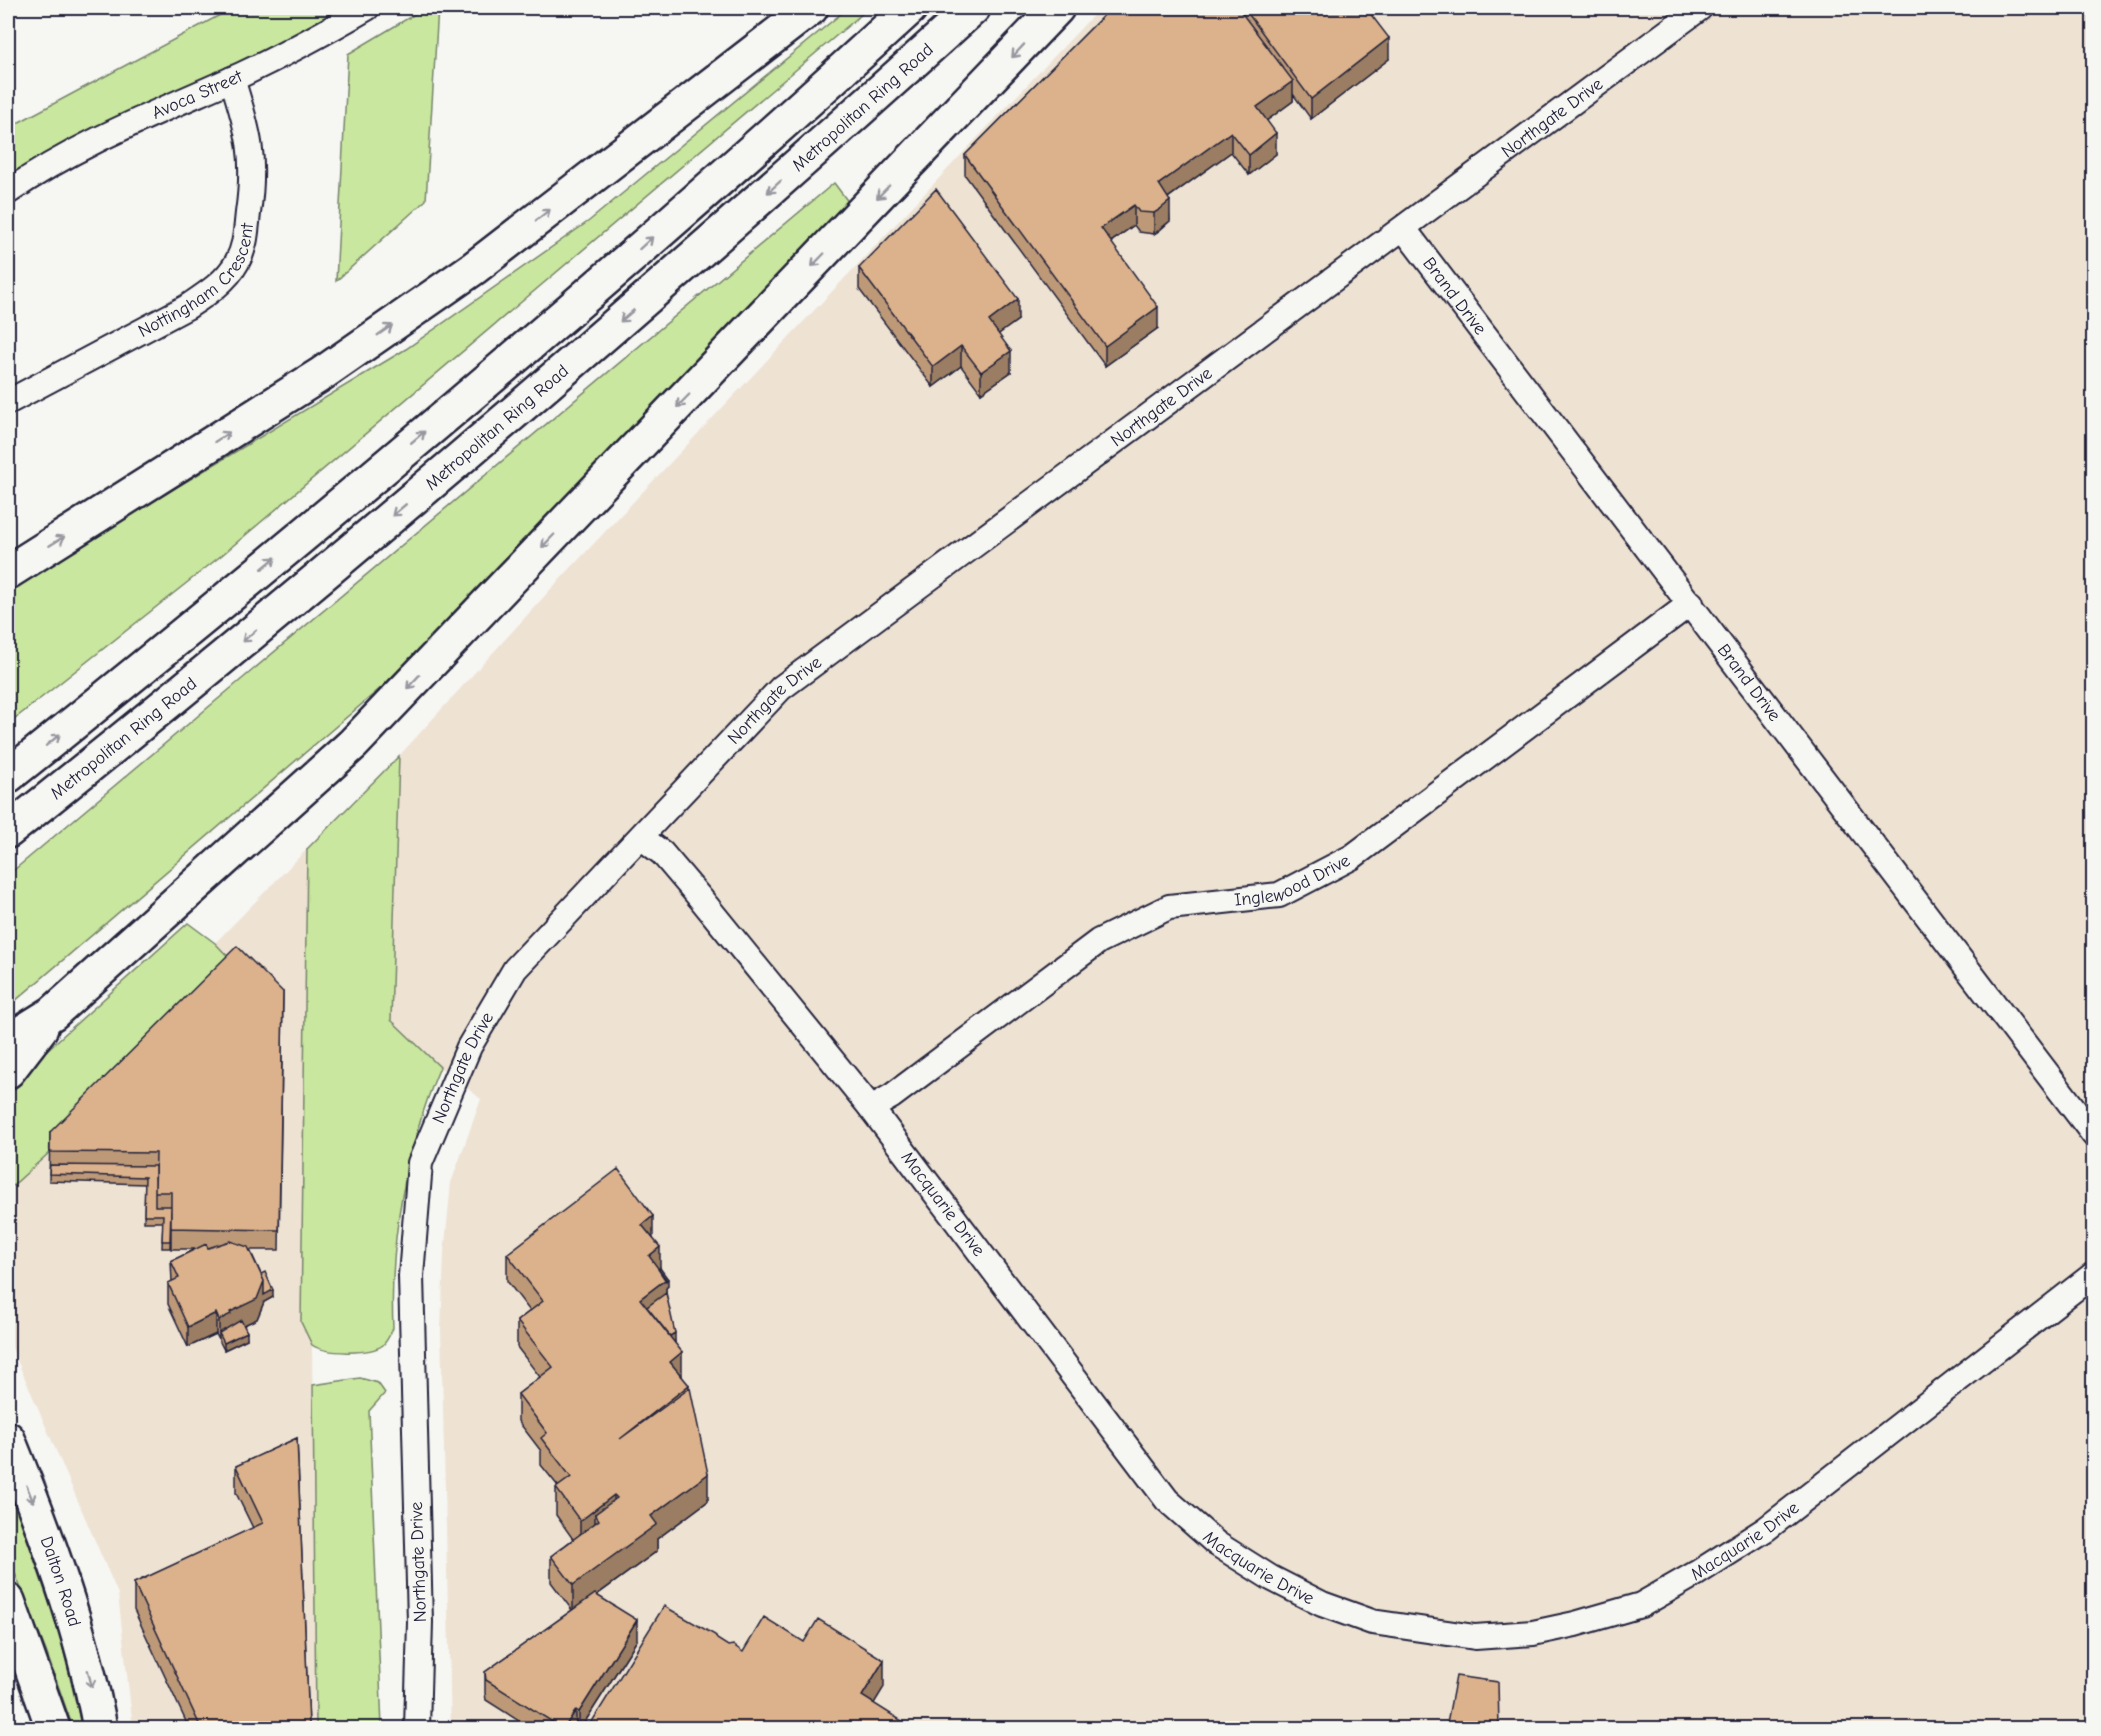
<svg xmlns="http://www.w3.org/2000/svg" width="2101" height="1736" viewBox="0 0 2101 1736" font-family="'Comic Neue',sans-serif">
	<style>
		.built { fill: #eee2d3 }
		.green { fill: #c9e79e; stroke: #76846c; stroke-width: 1.5 }
		.lines { fill: none; stroke-linecap: round; stroke-linejoin: round }
		.minor-casing { stroke: #22223b; stroke-width: 28 }
		.primary-casing { stroke: #22223b; stroke-width: 38 }
		.motorway-casing { stroke: #22223b; stroke-width: 38 }
		.minor { stroke: #f6f6f2; stroke-width: 24 }
		.primary { stroke: #f6f6f2; stroke-width: 33 }
		.motorway { stroke: #f6f6f2; stroke-width: 33 }
		.wall { fill: #bd9978; stroke: #22223b; stroke-width: 1.5 }
		.shaded-wall { fill: #9a7d62; stroke: #22223b; stroke-width: 1.5 }
		.building { fill: #dcb28c; stroke: #22223b; stroke-width: 1.5 }
		.oneway { stroke: #9797a0 }
		.labels { text-anchor: middle; stroke-width: 5; stroke-linejoin: round; paint-order: stroke }
		.street-label { font-size: 18px; fill: #22223b; stroke: #f6f6f2 }
	</style>
	<rect width="100%" height="100%" fill="#f6f6f2"/>
	<filter id="ink" filterUnits="userSpaceOnUse"><feTurbulence type="fractalNoise" baseFrequency=".0167" numOctaves="2"/><feDisplacementMap in="SourceGraphic" scale="12" xChannelSelector="R" yChannelSelector="G"/><feConvolveMatrix kernelMatrix="1 2 1 2 8 2 1 2 1" color-interpolation-filters="sRGB"/></filter>
	<g filter="url(#ink)">
		<!-- built -->
		<path class="built" d="M1100,8h993v1720h-1642l-10,-398 3,-76 7,-71 30,-84 -41,-32 -49,-47 8,-264 152,-167z
			M307,849l-6,473 11,23 4,383h-183l-15,-134 -110,-255v-149l229,-224 -22,-23z"/>
		<!-- green -->
		<path class="green" d="M233,8h111l-36,22 -300,146v-48z
			M425,8h13l-12,192 -90,81 12,-227z
			M848,8h21l-647,547 -214,169v-135l398,-240 183,-128z
			M834,183l21,28 -168,167 -304,308 -375,321v-132z
			M399,756l-8,264 49,47c-34,81 -51,173 -47,261 -3,6 -5,12 -10,17 -13,10 -58,9 -71,0l-11,-23 6,-473z
			M188,923l27,20 22,23 -187,186 -42,38v-92l19,-26 19,-21z
			M360,1378l18,5 7,10 -16,18 13,317h-66l-3,-343z
			M8,1484l51,147 23,97h-9l-27,-77 -38,-95z"/>
		<g class="lines">
			<defs>
				<g id="minor">
					<path id="s1" d="M8,192c72,-50 153,-81 233,-117 43,-20 85,-43 126,-67"/>
					<path id="s2" d="M1404,229l690,906"/>
					<path id="s3" d="M8,402l179,-95c18,-12 39,-25 50,-45 9,-16 9,-32 11,-49 8,-56 1,-81 -16,-134"/>
					<path id="s4" d="M641,837l21,16 39,46 170,209 296,392 50,44 54,34 51,26 50,18 103,15 58,-4 42,-9 66,-19 56,-32 69,-44 328,-255"/>
					<path id="s5" d="M871,1108l21,-12 207,-155 70,-34 110,-12 73,-38 339,-254"/>
					<path id="s6" d="M417,1728l3,-106 -9,-346 9,-113 49,-116 46,-78 266,-281 919,-680"/>
				</g>
				<g id="primary">
					<path id="s7" d="M8,1439c38,94 74,190 92,289"/>
					<path d="M8,1601l45,127"/>
				</g>
				<g id="motorway">
					<path d="M8,572l312,-197 154,-107 337,-260"/>
					<path d="M8,776c308,-247 611,-501 902,-768"/>
					<path id="s8" d="M8,831c331,-263 652,-540 965,-823"/>
					<path d="M8,1041l45,-28 300,-269 704,-736"/>
					<path d="M8,1071l33,-43"/>
				</g>
			</defs>
			<!-- minor casing -->
			<use href="#minor" class="minor-casing"/>
			<!-- primary casing -->
			<use href="#primary" class="primary-casing"/>
			<!-- motorway casing -->
			<use href="#motorway" class="motorway-casing"/>
			<!-- minor -->
			<use href="#minor" class="minor"/>
			<!-- primary -->
			<use href="#primary" class="primary"/>
			<!-- motorway -->
			<use href="#motorway" class="motorway"/>
		</g>
		<!-- wall -->
		<path class="wall" d="M1111,8h269l-9,6 18,45 -78,60 -18,-25v7l-27,19 10,34 -27,21 -18,-23 -63,46 2,23 -11,10 -5,3 -15,-2 -5,-7 -23,17 47,86 -53,38 -140,-191v-20z
			M859,268l159,52 -20,14 13,38 -30,21 -20,-27 -28,21 -74,-98z
			M283,992l-4,258h-29l11,24 12,23 -9,5 -7,17 -13,6 3,14 -23,11 -8,-16 -28,13 -20,-43v-21l4,-1 -1,-21 25,-12h-25v-36l-1,35h-8l1,-26h-19l1,-38 -96,-3 1,-49z
			M653,1239l7,29 8,18 -2,2v5l9,50 7,34 7,12 19,112 -51,38v12l-60,44 40,45 -56,88h-51l-44,-28 -1,-7v-21l87,-62 -21,-28v-26l22,-17 -17,-24v-27l2,-2 -17,-21v-14l-23,-30v-27l22,-17 -23,-30v-26l13,-10 -23,-30v-27z
			M297,1438l12,290h-120l-55,-118v-27l119,-55 -17,-35v-27z"/>
		<!-- shaded-wall -->
		<path class="shaded-wall" d="M1361,8h19l-19,12z
			M1389,38v21l-78,60v-20z
			M1293,81v20l-36,27v-21z
			M1231,132v20l-72,52v-20z
			M1276,133v21l-27,21v-20z
			M1170,201v20l-16,13v-21z
			M1134,205v20l-33,24v-21z
			M1018,299v21l-29,21v-20z
			M1158,307v21l-53,38v-20z
			M961,346v20l-28,21v-20z
			M1011,351v21l-30,21v-21z
			M653,1216v27l-11,-18z
			M660,1247v27l-11,-18z
			M666,1279h2v7l-2,2v18l-19,15 -7,-22z
			M264,1281l9,9v7l-9,5 -7,17 -26,12 -12,2v7v-20z
			M216,1313v21l-28,13v-20z
			M247,1332v7l-23,11v-7z
			M675,1333v13l-12,-5z
			M682,1352v27l-12,-17z
			M689,1385v27l-69,27z
			M708,1474v27l-51,38v12l-84,61v-27l78,-69z
			M614,1495v27l-19,-8v22l-15,11v-26z
			M637,1620v20l-56,88h-2v-16z
			M884,1660v27l-22,36v-27z
			M576,1710v18h-12z"/>
		<!-- building -->
		<path class="building" d="M1111,8h127l55,73 -36,26 19,26 -27,22 -18,-23 -72,52 11,17 -11,9 -5,3 -15,-1 -5,-7 -33,23 57,79 -53,39 -140,-191z
			M1244,8h122l23,30 -78,61z
			M936,189l82,110 -29,22 22,30 -30,21 -20,-26 -28,21 -74,-99z
			M237,946l46,46 -4,238 -108,-2v-36h-16l1,-39 -106,-1v-20z
			M50,1165l105,1v40h16l-1,35h-8l1,-26h-19l1,-38 -96,-3z
			M618,1169l35,47 -11,9 18,22 -11,9 17,23 -26,20 42,53 -12,10 19,23 -69,54 70,-51 18,86 -57,42 6,8 -84,61 -22,-29 48,-36 -4,-6 22,-16 -3,-3 -34,26 -24,-33 15,-11 -30,-39 6,-5 -29,-39 35,-27 -36,-46 26,-20 -36,-47z
			M230,1241l18,6 16,34 -7,18 -27,13 1,2 -12,6 -3,-7 -28,14 -20,-44 11,-5 -8,-17 35,-17 2,4z
			M660,1268l8,11 -2,2 -8,-12z
			M265,1272l8,18 -9,5v-14l-3,-7z
			M666,1293l9,40 -5,3 -23,-29z
			M241,1320l6,12 -23,11 -5,-10z
			M297,1438l12,288 -7,2h-101l-67,-145 129,-60 -27,-57z
			M595,1594l42,26 -58,92 -3,-2 -12,18h-2l-76,-48 -1,-8z
			M664,1606l51,29 2,4 11,7 5,-1 10,7 21,-35 40,25 14,-23 66,41 -22,36 51,32h-325z
			M1456,1676l42,6 1,46h-53z"/>
		<!-- one-way arrows -->
		<defs><path id="oneway-shaft" d="M-6 0H5M1.5-3L5.5 0L1.5 3" fill="none" stroke-width="1.6" stroke-linecap="round" stroke-linejoin="round" transform="scale(1.5)"/></defs>
		<g class="oneway">
			<use href="#oneway-shaft" transform="translate(1018 51) rotate(133)"/>
			<use href="#oneway-shaft" transform="translate(774 187) rotate(138)"/>
			<use href="#oneway-shaft" transform="translate(883 192) rotate(134)"/>
			<use href="#oneway-shaft" transform="translate(543 215) rotate(-38)"/>
			<use href="#oneway-shaft" transform="translate(646 243) rotate(-42)"/>
			<use href="#oneway-shaft" transform="translate(818 260) rotate(134)"/>
			<use href="#oneway-shaft" transform="translate(627 316) rotate(139)"/>
			<use href="#oneway-shaft" transform="translate(385 330) rotate(-35)"/>
			<use href="#oneway-shaft" transform="translate(683 401) rotate(134)"/>
			<use href="#oneway-shaft" transform="translate(222 437) rotate(-33)"/>
			<use href="#oneway-shaft" transform="translate(418 437) rotate(-40)"/>
			<use href="#oneway-shaft" transform="translate(399 510) rotate(140)"/>
			<use href="#oneway-shaft" transform="translate(57 541) rotate(-32)"/>
			<use href="#oneway-shaft" transform="translate(548 541) rotate(134)"/>
			<use href="#oneway-shaft" transform="translate(269 563) rotate(-40)"/>
			<use href="#oneway-shaft" transform="translate(249 636) rotate(140)"/>
			<use href="#oneway-shaft" transform="translate(413 682) rotate(133)"/>
			<use href="#oneway-shaft" transform="translate(53 740) rotate(-39)"/>
			<use href="#oneway-shaft" transform="translate(30 1494) rotate(68)"/>
			<use href="#oneway-shaft" transform="translate(90 1679) rotate(76)"/>
		</g>
	</g>
	<g class="labels">
		<!-- street labels -->
		<g class="street-label">
			<text dy="6" stroke="none"><textPath href="#s1" startOffset="213">Avoca Street</textPath></text>
			<text dy="6" stroke="none"><textPath href="#s8" startOffset="1120">Metropolitan Ring Road</textPath></text>
			<text dy="6" stroke="none"><textPath href="#s6" startOffset="2128">Northgate Drive</textPath></text>
			<text dy="6" stroke="none"><textPath href="#s3" startOffset="230">Nottingham Crescent</textPath></text>
			<text dy="6" stroke="none"><textPath href="#s2" startOffset="84">Brand Drive</textPath></text>
			<text dy="6" stroke="none"><textPath href="#s6" startOffset="1642">Northgate Drive</textPath></text>
			<text dy="6" stroke="none"><textPath href="#s8" startOffset="634">Metropolitan Ring Road</textPath></text>
			<text dy="6" stroke="none"><textPath href="#s2" startOffset="570">Brand Drive</textPath></text>
			<text dy="6" stroke="none"><textPath href="#s6" startOffset="1156">Northgate Drive</textPath></text>
			<text dy="6" stroke="none"><textPath href="#s8" startOffset="148">Metropolitan Ring Road</textPath></text>
			<text dy="6" stroke="none"><textPath href="#s5" startOffset="488">Inglewood Drive</textPath></text>
			<text dy="6" stroke="none"><textPath href="#s6" startOffset="670">Northgate Drive</textPath></text>
			<text dy="6" stroke="none"><textPath href="#s4" startOffset="476">Macquarie Drive</textPath></text>
			<text dy="6" stroke="none"><textPath href="#s4" startOffset="1484">Macquarie Drive</textPath></text>
			<text transform="translate(418 1562) rotate(-92)" y="6">Northgate Drive</text>
			<text dy="6" stroke="none"><textPath href="#s4" startOffset="962">Macquarie Drive</textPath></text>
			<text dy="6" stroke="none"><textPath href="#s7" startOffset="152">Dalton Road</textPath></text>
		</g>
	</g>
	<!-- margin -->
	<rect width="2101" height="1736" fill="none" stroke="#f6f6f2" stroke-width="30"/>
	<rect x="15" y="15" width="2071" height="1706" fill="none" stroke="#22223b" stroke-width="2" filter="url(#ink)"/>
</svg>
